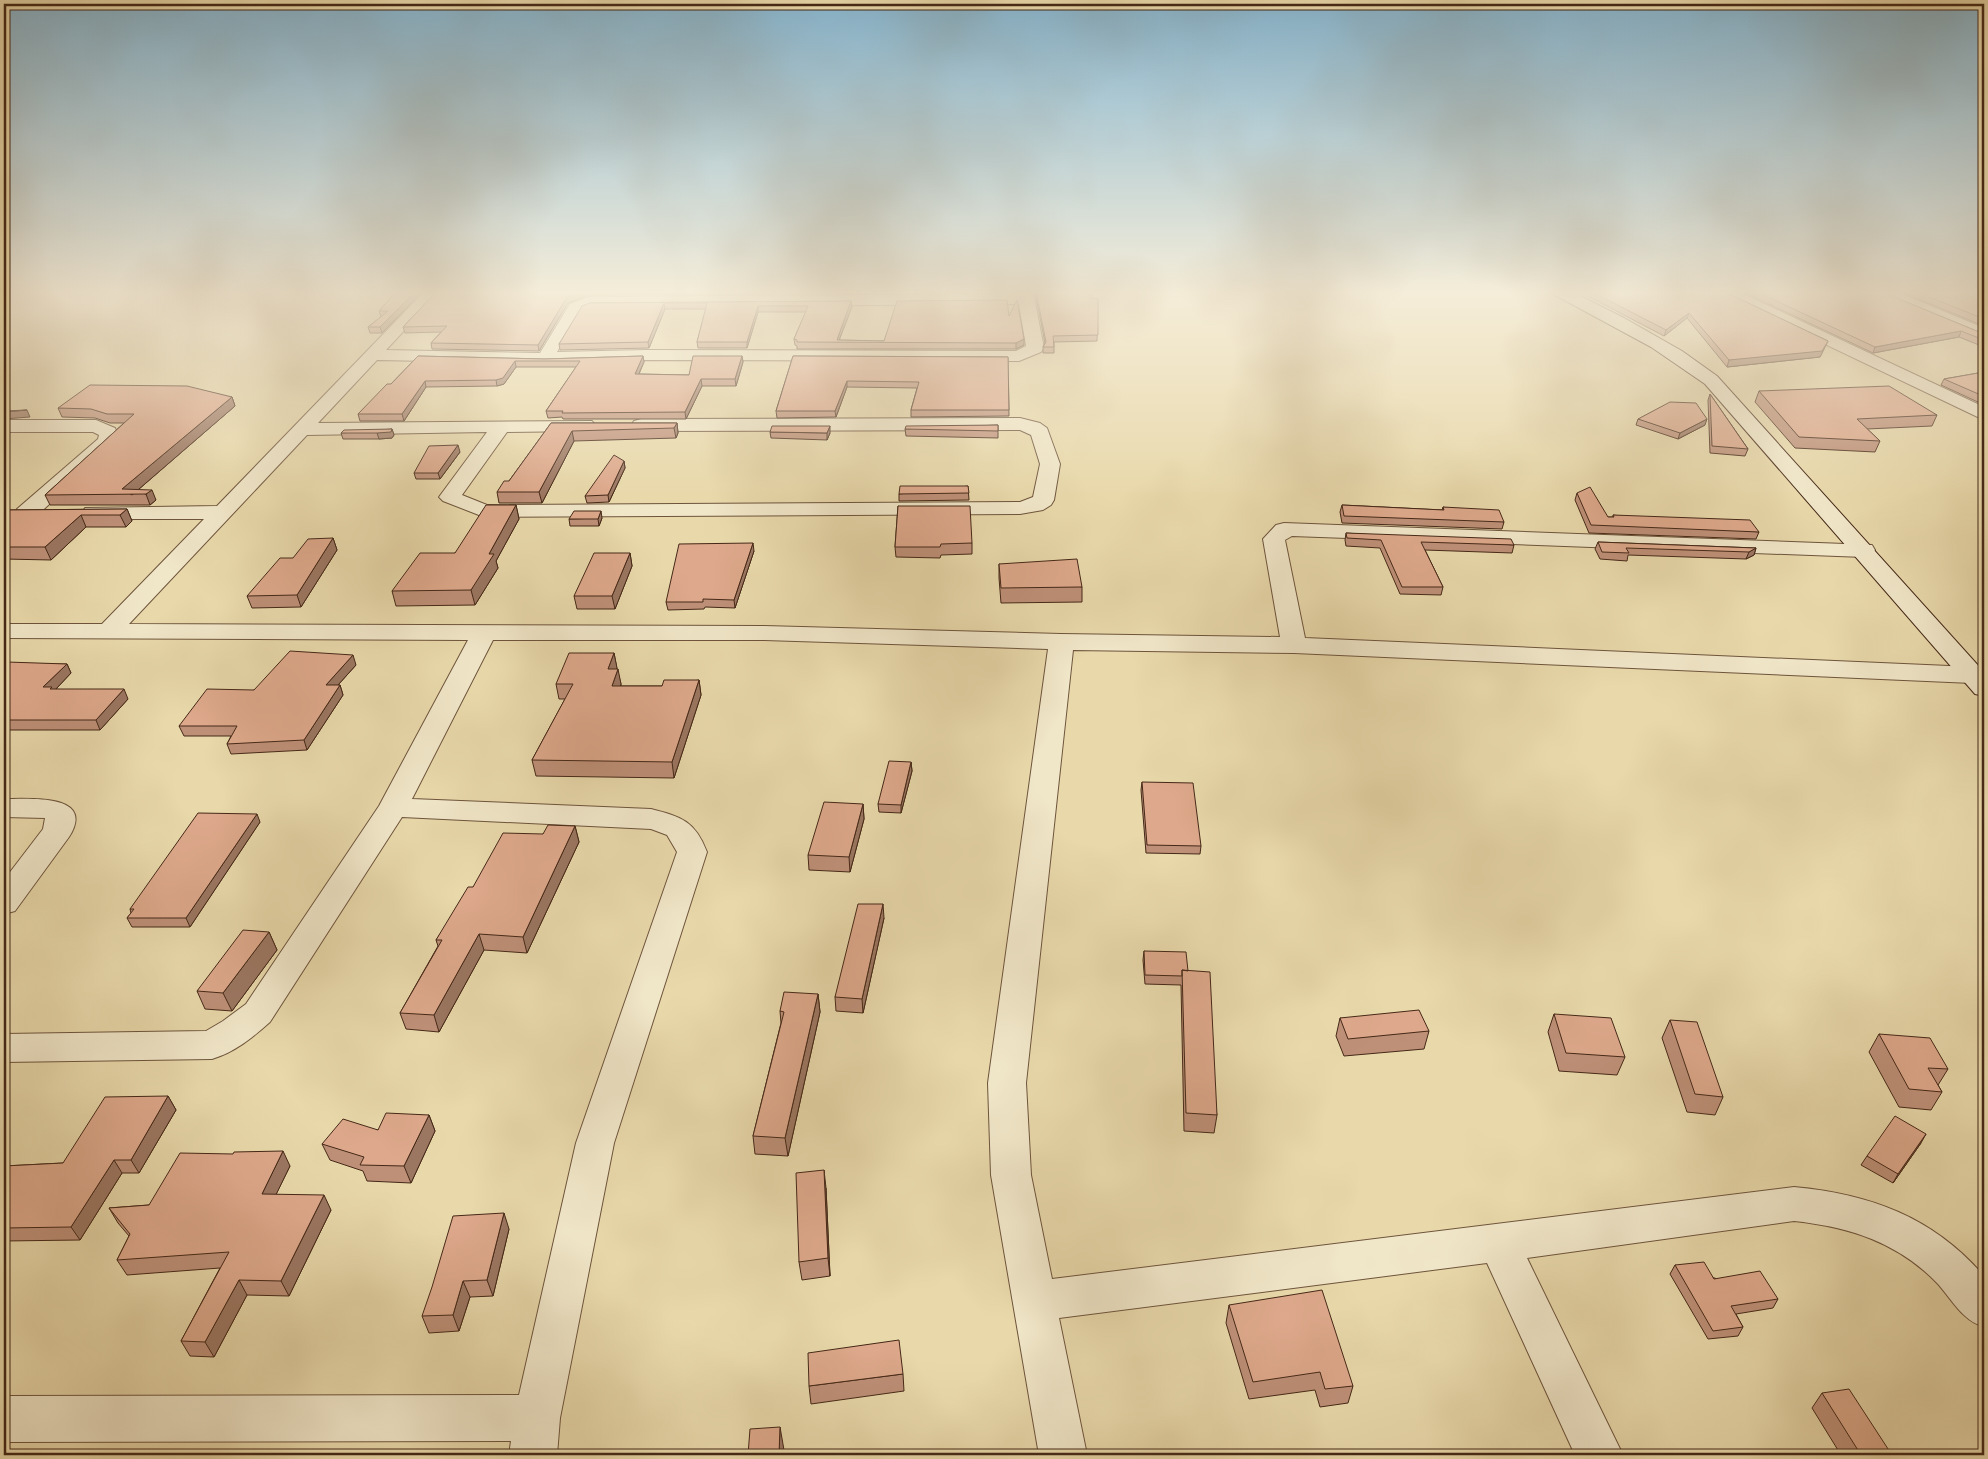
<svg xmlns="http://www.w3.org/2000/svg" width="1988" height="1459" viewBox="0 0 1988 1459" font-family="Alegreya,serif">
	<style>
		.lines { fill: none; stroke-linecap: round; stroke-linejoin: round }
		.street-casing { stroke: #6e543c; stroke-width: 2 }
		.secondary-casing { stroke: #452817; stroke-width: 2 }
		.street { fill: #f0e6c8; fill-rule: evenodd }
		.secondary { fill: #f0e6c8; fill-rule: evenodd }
		.wall { fill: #be9078; stroke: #452817 }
		.shaded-wall { fill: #9b7661; stroke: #452817 }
		.building { fill: #dda88b; stroke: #452817 }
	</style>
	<rect width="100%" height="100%" fill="#e8d8aa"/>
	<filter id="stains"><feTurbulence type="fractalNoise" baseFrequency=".004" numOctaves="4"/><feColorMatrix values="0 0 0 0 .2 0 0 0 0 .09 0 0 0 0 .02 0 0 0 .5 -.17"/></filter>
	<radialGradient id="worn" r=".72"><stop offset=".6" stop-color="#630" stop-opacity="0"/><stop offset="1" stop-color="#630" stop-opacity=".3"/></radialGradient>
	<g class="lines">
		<defs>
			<path id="street" d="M424,292h16l-54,58 154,3 30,-49 19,-7 429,-3 -1,-2h16l11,56 -3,4 -22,9 -373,-1 -101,3 -168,-3 -59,63 274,-2 3,4 -3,4 -7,2 -78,1 -45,63 25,10 533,-3 13,-5 7,-33 -9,-29 -11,-5 -379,1 -7,-2 -3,-4 3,-4 7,-2 379,-1 20,5 7,5 13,36 -6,36 -3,5 -8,5 -23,4 -536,3 -41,-16 -4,-4 48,-65 -180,3 -178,189 635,2 297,8 219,3 -17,-98 13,-14 8,-2 588,22 3,5 -3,5 -8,2 -572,-21 -7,4 20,98 667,29 9,2 3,5 -3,7 -9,2 -678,-30 -221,-3 -47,433 5,92 21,104 742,-92c76,7 139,30 190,89v51c-22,-7 -31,-26 -46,-43 -40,-42 -89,-57 -144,-63l-267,37 96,197h-48l-88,-192 -428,55 28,137h-48l-48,-280 -3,-92 60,-434 -284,-9h-271l-81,159 239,10c31,8 44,12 56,43l-93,291 -54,275 -3,37h-48l2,-14 -507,1v-46l515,-1 57,-252 101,-291 -10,-17 -16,-6 -249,-12 -132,205c-18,16 -35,30 -58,37l-208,3v-28l202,-3 17,-10 23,-17 133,-198 89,-166 -464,-2v-14h98l102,-105h-111l-8,-1 -3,-5 3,-5 132,-2zM1019,304l7,42 -10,5 -370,-1 -89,2 25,-42 9,-3z
				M1719,292h20l245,115v13l-262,-125z
				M1876,292h21l87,36v11l-105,-44z
				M4,420h92l19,8 4,9 -7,10 -79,72 -8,1 -8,-1 -3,-5 3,-5 81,-70 1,-4 -6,-3h-89z
				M4,799c24,0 93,-6 65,38l-54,74 -11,3v-34l39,-51 2,-11 -41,-1z"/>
			<path id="secondary" d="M1552,292h20l52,26 58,33 35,25 267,296v24l-9,-2 -270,-310 -54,-37 -96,-52z"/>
		</defs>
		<!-- street casing -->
		<use href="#street" class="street-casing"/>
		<!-- secondary casing -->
		<use href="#secondary" class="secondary-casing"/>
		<!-- street -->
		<use href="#street" class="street"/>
		<!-- secondary -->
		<use href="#secondary" class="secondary"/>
	</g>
	<!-- wall -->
	<path class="wall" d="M396,292h26l-40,41h-12l-2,-6 13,-10 -2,-6z
		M436,292h535l-383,3 -20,8 -29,48 -107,-2 -1,-6 10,-11 -36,1 -2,-6z
		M1035,292h56v6l7,1 -1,42 -43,1v11h-11v-6l2,-4z
		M1580,292h145l103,49 -8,16 -93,10 -40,-49 -23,18z
		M1743,292h139l102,42v13l-25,-10 -86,16z
		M1901,292h83v34z
		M851,301l1,6 -13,33 45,1 125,-25 15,29 -8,4h-219v-3l-2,-1 -1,-6 12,-27h-48l-11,36h-49l-1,-6 9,-33h-41l-16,39 -89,2 -1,-6 31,-41z
		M418,356l126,3 99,-3 1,6 -5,12 50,1 53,-19 1,6 -7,24h-34l-16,33h-123l-1,-2 -14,1 -2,-7 30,-44h-60l-12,17 -7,2 -71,1 -22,34h-44l-2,-7 33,-30z
		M793,356l215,1 1,59 -98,1v-7l6,-22 -70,-1 -11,30 -59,1 -1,-7z
		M1984,372v30l-4,1 -39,-18 3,-6z
		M1759,391l178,24 -5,11 -65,3 13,12 -5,11 -80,-4 -40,-46z
		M1710,394l38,55 -3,7 -35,-3 -2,-53z
		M232,397l3,9 -97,84 18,10 -6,5h-100l-5,-10 79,-72h-14l-15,-5 -33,-1 -4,-9z
		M1638,419l67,6 -27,14 -42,-14z
		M551,423h126l1,10 -2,5 -102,3 -32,62h-43l-2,-11 12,-11z
		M998,425v13l-92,-2 -1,-7z
		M392,429l2,6 -2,3 -13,1h-36l-2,-6z
		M770,432l60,1 -3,7 -56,-2z
		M460,452l-20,27h-24l-2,-6z
		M624,461l1,7 -16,34 -22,1 -2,-7z
		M968,486l1,14 -70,1v-7z
		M1577,493l31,24h5v-2l146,17 -3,7 -167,-6 -14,-33z
		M516,505l3,14 -23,42 2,7 -23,37 -79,1 -4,-15 63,-38z
		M1342,505l100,5 1,-3 61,15 -2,7 -160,-6 -2,-11z
		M898,506l74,37v11l-31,1 -1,3 -44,-1 -1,-10z
		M127,509l5,12 -6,6h-40l-35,33 -47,-1v-49z
		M602,518l-3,8h-29l-1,-7z
		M1346,533l168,12 -2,8 -87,-3 18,37 -2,8 -41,-1 -20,-46 -34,-2 -1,-6z
		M333,538l4,12 -36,57 -49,1 -5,-12z
		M1598,542l158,6 -2,7 -8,4 -118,-4 -1,6 -27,-2 -5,-10z
		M754,551l-19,57 -30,-1 -1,2 -36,1 -2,-8z
		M630,553l2,13 -17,43h-38l-3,-13z
		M999,564l83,23v15l-81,1 -2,-25z
		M614,653l3,16 4,15v2h41l37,-6 2,15 -27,83 -138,-2 -4,-16 33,-61h-6l-3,-15z
		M4,664h63l4,9 -15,16 72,10 -28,31h-96z
		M356,665l-18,20h2l3,10 -36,55 -76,4 -4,-10 4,-8h-47l-5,-10 75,-36z
		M911,762l1,9 -11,42 -22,-1 -1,-8z
		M1142,782l59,64 -1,8 -54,-1 -5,-63z
		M863,804l1,15 -14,53 -41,-2 -1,-15z
		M260,822l-70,105h-58l-5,-9 4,-5 -1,-4z
		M575,826l4,16 -52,111 -43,-3 -45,82 -33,-3 -6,-16 38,-67 -2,-6 37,-53 70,-53z
		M884,918l-21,95 -27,-2 -1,-14z
		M269,932l8,18 -45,61 -27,-2 -8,-18z
		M1144,951l44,20 29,144 -3,18 -30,-2 -3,-146 -36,-1 -2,-24z
		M818,994l2,18 -32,144 -33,-2 -2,-18 28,-113 -1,-12z
		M1554,1014l71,43 -8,18 -58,-4 -11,-39z
		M1340,1018l89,13 -5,18 -80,7 -8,-20z
		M1670,1020l53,77 -8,18 -28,-3 -25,-74z
		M1879,1034l69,35 -10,16 4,7 -11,18 -32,-3 -30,-55z
		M168,1096l8,14 -37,63h-17l-42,67 -76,1v-75l59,-3z
		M429,1115l6,16 -24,52 -44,-2 -4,-10 -33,-11 -8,-16 56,-14z
		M1921,1143l-28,40 -32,-18 6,-9z
		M290,1166l-14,28 55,16 -42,86 -42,-1 -33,62 -24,-1 -9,-15 39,-73 -93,7 -10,-15 12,-24 -11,-13 -9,-15 40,-3z
		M826,1188l4,88 -28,4 -3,-18z
		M509,1229l-16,67 -23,1 -11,34 -30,2 -7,-17z
		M1675,1265l103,34 -5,9 -37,6 7,13 -5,9 -30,3 -38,-65z
		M1229,1305l124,81 -5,17 -28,4 -5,-17 -66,9 -23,-76z
		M903,1374l1,17 -93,13 -2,-18z
		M1822,1393l70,62h-51l-29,-47z
		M1773,1450l57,5h-60z"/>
	<!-- shaded-wall -->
	<path class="shaded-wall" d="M415,292h7l-40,41 -2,-6z
		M582,292h6v3l-20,8 -29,48 -1,-6 29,-48z
		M851,301l1,6 -14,36 -1,-3z
		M664,303l1,6 -16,39 -1,-6z
		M758,306v6l-11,36v-6z
		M1689,313l-2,5 -23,18 2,-6z
		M1961,331l-2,6 -86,16 2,-6z
		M1024,339v6l-8,4v-6z
		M1828,341l-8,16 -93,10 2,-7z
		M643,356l1,6 -8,18 -1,-6z
		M742,356l1,6 -7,24 -1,-7z
		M515,361l1,6 -12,17 -7,2 -1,-6z
		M701,379l1,7 -16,33 -1,-7z
		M425,381l1,6 -22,34 -2,-7z
		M847,381v6l-11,30 -1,-6z
		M1983,396h1v6l-4,1z
		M232,397l3,9 -103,89 -10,-6z
		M27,410l3,7 -26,2v-7z
		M1707,419l-2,6 -27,14 2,-6z
		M677,423l1,10 -2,5 -2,-10z
		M830,426v7l-3,7v-7z
		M392,429l2,6 -2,3 -13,1 -2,-6z
		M572,431l2,10 -32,62 -3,-11z
		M458,445l2,7 -20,27 -2,-6z
		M624,461l1,7 -16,34 -1,-7z
		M152,490l4,10 -6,5 -4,-11z
		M516,505l3,14 -23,42 2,7 -23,37 -4,-15 18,-36z
		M127,509l5,12 -6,6 -6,-12z
		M601,511l1,7 -3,8 -1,-7z
		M81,515l5,12 -35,33 -6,-13z
		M333,538l4,12 -36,57 -4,-12z
		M753,543l1,8 -19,57 -1,-8z
		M1756,548l-2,7 -8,4 3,-7z
		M630,553l2,13 -17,43 -3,-13z
		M614,653l3,15 -6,16 -3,-15z
		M353,655l3,10 -27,30 -3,-10z
		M67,664l4,9 -17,18 -11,-4z
		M618,669l3,15 -6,17 -3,-15z
		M699,680l2,15 -27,83 -2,-16z
		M340,685l3,10 -36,55 -3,-10z
		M124,689l4,10 -28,31 -4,-10z
		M911,762l1,9 -11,42v-8z
		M863,804l1,15 -14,53 -1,-15z
		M257,814l3,8 -70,105 -4,-9z
		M575,826l4,16 -52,111 -4,-16z
		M883,904l1,14 -21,95 -1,-14z
		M269,932l8,18 -45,61 -9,-18z
		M479,934l5,16 -45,82 -5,-17z
		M818,994l2,18 -32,144 -3,-18z
		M168,1096l8,14 -37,63 -8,-13z
		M429,1115l6,16 -24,52 -7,-17z
		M1926,1134l-5,9 -28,40 5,-9z
		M283,1151l7,15 -21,43 -7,-15z
		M114,1160l8,13 -42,67 -9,-13z
		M824,1170l2,18 4,88 -2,-18z
		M324,1195l7,15 -42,86 -8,-15z
		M504,1213l5,16 -16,67 -6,-16z
		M239,1280l8,15 -33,62 -9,-15z
		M463,1281l7,16 -11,34 -6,-16z
		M780,1427l4,23v5h-5z"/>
	<!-- building -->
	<path class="building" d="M396,292h19l-35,35h-12l20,-16h-9z
		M436,292h146l-15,5 -29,48 -107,-2 16,-17 -44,1z
		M1036,292h55v6l7,1v36l-45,1 1,11h-11l3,-5z
		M1592,292h133l103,49 -6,10 -93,9 -40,-47 -23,17z
		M1757,292h125l102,42v6l-23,-9 -86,16z
		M1917,292h67v27z
		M1007,300l2,16 8,-16 7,39 -8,4 -219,-1v-2l-3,-1 14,-33h-50l-11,36h-50l10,-39h-43l-16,39 -89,2 23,-38 8,-3 261,-2 -14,39 47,1 13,-40z
		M418,356l126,3 99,-3 -8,18 54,1 4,-19h49l-7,23h-34l-16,33 -123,1 1,-2h-17l34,-50h-65l-12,17 -7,2 -71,1 -23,33h-44l29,-30h4z
		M793,356l215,1 1,53h-98l8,-28 -72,-1 -12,30h-59z
		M1984,372v24h-1l-39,-17z
		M90,385l97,1 45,11 -110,92 30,1 -6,4 -101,1 89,-81h-27l-16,-5 -33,-1z
		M1889,386l48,29 -80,4 23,22 -81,-4 -40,-46z
		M1710,394l38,55 -36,-3z
		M1670,402l26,1 11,16 -27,14 -42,-14z
		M27,410l-23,2v-1z
		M551,423h126l-3,5 -102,3 -33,61h-42l7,-11h5z
		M998,425v6l-93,-2 1,-3z
		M772,426h58l-3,7 -57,-1z
		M392,429l-1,3 -14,1h-36l3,-3z
		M458,445l-20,28h-24l15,-27z
		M614,455l10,6 -16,34 -23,1z
		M900,486h68l1,7 -70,1z
		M1590,487l18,30h6l-1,-2 137,5 9,12 -168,-7 -14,-32z
		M486,505h30l-27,49h5l-23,36 -79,1 28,-38h35z
		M1342,505l102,5 -1,-3 56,3 5,12 -160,-6z
		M898,506h72l2,37 -31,1 -1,3h-45z
		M127,509l-7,6h-39l-36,32h-41v-37z
		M574,511h27l-3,8h-29z
		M1346,533l165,6 3,6 -93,-3 22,45h-41l-21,-47 -34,-2z
		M333,538l-36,57 -50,1 33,-38h13l15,-19z
		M1598,542l158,6 -7,4 -123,-4 3,5 -27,-1z
		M753,543l-19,57 -31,-1v3h-37l13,-58z
		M594,553h36l-18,43h-38z
		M1077,559l5,28 -81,1 -2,-24z
		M290,651l63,4 -27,30h14l-36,55 -77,4 10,-18h-58l28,-37 47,1z
		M569,653h45l-6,16h10l-6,17h50l2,-6h35l-27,82 -140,-2 41,-76h-17z
		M7,662l60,2 -24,23h9l-2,2h74l-28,31h-92v-56z
		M889,761l22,1 -10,43 -23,-1z
		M1142,782l51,1 8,63 -54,-1z
		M824,802l39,2 -14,53 -41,-2z
		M198,813l59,1 -71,104h-59l7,-9h-4z
		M548,825l27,1 -52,111 -44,-3 -45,81 -34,-2 42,-73h-6l32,-53h5l30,-54 40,1z
		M858,904h25l-21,95 -27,-2z
		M243,930l26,2 -46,61 -26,-2z
		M1144,951l42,1 2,19 -6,-1v6l-37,-1z
		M1182,970l28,2 7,143 -31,-2z
		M784,992l34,2 -33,144 -32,-2 31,-124 -4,-1z
		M1419,1010l10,21 -81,8 -8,-21z
		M1554,1014l57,4 14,39 -59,-4z
		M1670,1020l27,2 26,75 -28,-3z
		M1879,1034l51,4 18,31 -20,-1 14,24 -33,-3z
		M168,1096l-37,64h-17l-43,67 -67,1v-62l59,-3 42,-66z
		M386,1113l43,2 -25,51 -44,-1 4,-8 -42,-13 21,-25 35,11z
		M1895,1116l31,18 -28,40 -31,-18z
		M283,1151l-21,43 62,1 -43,86 -42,-1 -34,62 -24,-1 48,-89 -112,8 13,-26 -21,-26 40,-3 31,-52 53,1 1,-2z
		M824,1170l4,88 -29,4 -3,-89z
		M504,1213l-17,67 -24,1 -10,34 -31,1 10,-29 21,-71z
		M1704,1262l10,17 46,-8 18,28 -47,7 12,21 -30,4 -38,-66z
		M1322,1290l31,96 -28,3 -5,-17 -67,10 -24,-77z
		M899,1340l4,34 -94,12 -1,-33z
		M1849,1389l43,66h-31l-39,-62z
		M780,1427l-1,28h-31l2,-26z
		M1773,1450l57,5h-55z"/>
	<!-- sky -->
	<linearGradient id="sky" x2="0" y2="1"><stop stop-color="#87b6d0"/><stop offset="0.59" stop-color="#f5edd9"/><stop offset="1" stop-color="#f5edd9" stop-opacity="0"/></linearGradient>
	<rect width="1988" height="496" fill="url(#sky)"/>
	<!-- margin -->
	<rect width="1988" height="1459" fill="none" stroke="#e8d8aa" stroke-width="20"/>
	<rect x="5" y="5" width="1978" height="1449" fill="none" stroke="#452817" stroke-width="2.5"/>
	<rect x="10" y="10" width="1968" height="1439" fill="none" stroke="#452817"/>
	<rect width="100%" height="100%" filter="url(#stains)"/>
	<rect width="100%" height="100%" fill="url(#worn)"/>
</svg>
